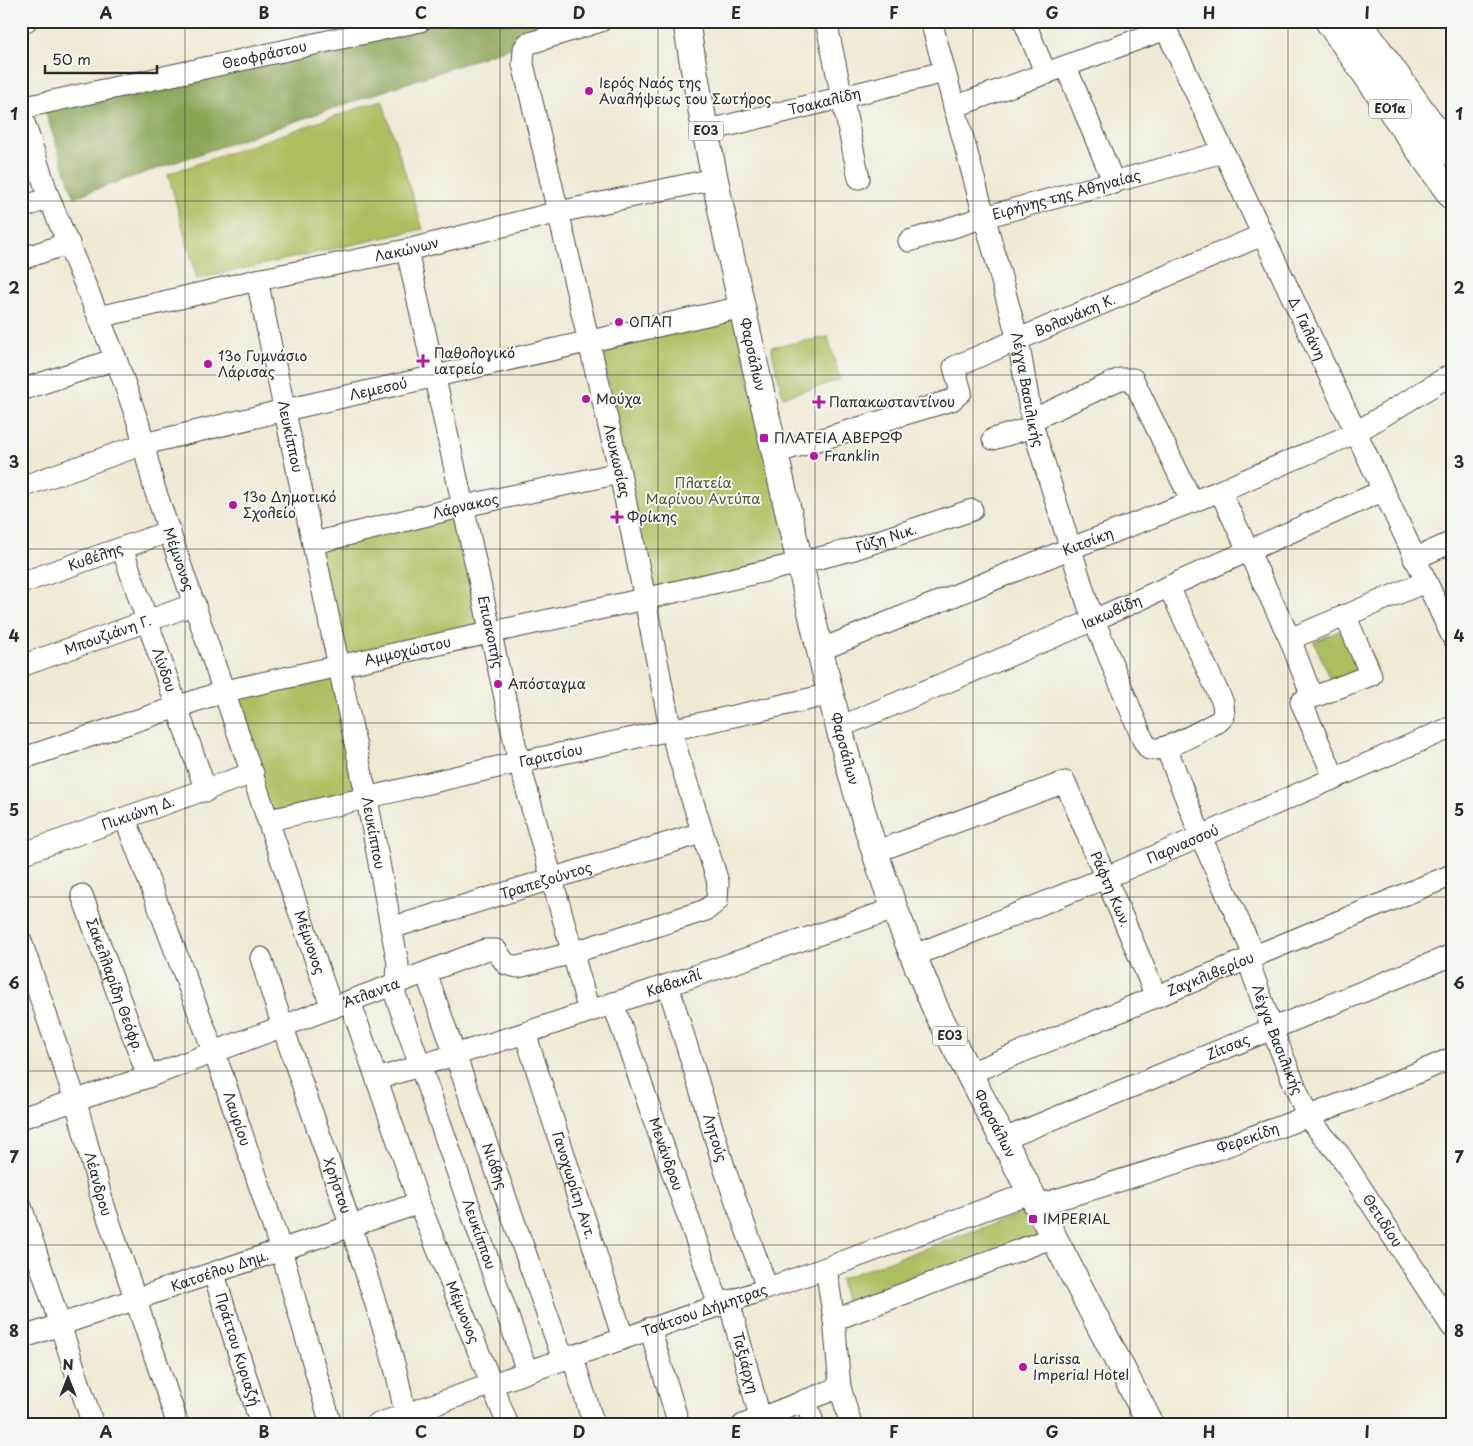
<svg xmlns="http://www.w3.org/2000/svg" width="1473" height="1446" viewBox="0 0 1473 1446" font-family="'Playpen Sans',sans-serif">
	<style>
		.green { fill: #aebd5f; stroke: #6c7445 }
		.forest { fill: #8aa456; stroke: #5a6840 }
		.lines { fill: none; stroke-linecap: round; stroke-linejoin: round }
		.minor-casing { stroke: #494844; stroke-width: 23 }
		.major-casing { stroke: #494844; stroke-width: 28 }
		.minor { stroke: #fff; stroke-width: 21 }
		.major { stroke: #fff; stroke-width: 26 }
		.grid { fill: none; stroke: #2b2b2b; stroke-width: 1; stroke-opacity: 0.55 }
		.poi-dot { fill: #b5179e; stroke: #f6f6f2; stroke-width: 2 }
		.labels { text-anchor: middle; stroke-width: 4; stroke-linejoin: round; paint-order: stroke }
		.shield { fill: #f6f6f2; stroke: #686867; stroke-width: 1 }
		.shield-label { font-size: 12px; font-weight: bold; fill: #2b2b2b }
		.street-label { font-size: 14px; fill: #2b2b2b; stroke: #f6f6f2 }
		.poi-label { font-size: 14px; fill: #2b2b2b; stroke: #f6f6f2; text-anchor: start }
		.park-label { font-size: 14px; fill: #52573b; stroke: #f6f6f2 }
		.neatline { fill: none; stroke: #2b2b2b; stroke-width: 2 }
		.grid-label { font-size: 16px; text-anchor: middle; font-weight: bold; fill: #2b2b2b }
	</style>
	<rect width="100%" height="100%" fill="#f6f6f2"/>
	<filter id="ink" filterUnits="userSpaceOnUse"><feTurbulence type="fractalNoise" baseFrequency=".02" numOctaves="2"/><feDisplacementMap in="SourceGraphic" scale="10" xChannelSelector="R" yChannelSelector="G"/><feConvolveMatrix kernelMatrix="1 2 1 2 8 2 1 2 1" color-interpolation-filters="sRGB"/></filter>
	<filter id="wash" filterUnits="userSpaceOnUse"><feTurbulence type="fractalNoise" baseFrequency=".0096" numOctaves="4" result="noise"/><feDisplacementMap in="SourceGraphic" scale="20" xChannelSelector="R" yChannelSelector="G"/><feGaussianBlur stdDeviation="1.12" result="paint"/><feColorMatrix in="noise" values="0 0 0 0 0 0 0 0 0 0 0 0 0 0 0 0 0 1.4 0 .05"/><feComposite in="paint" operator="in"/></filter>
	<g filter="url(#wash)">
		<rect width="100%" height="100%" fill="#f0e9d4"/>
		<!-- green -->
		<path class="green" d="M382,100l41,129 -226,50 -29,-105z
			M734,316l57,244 -136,34 -54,-246z
			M828,337l12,43 -57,17 -12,-50z
			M464,506l28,127 -153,32 28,134 -98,21 -44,-129 114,-26 -25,-122z
			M1357,623l21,47 -43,19 -21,-47z
			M1026,1212l12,25 -192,70 -6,-28z"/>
		<!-- forest -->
		<path class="forest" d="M445,21h143l-514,176 -30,-89z"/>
	</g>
	<g filter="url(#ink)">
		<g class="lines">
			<defs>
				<g id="minor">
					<path d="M826,21l33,157"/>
					<path id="s1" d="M931,21l87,319 15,87 55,178 55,135 6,9c18,3 52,-19 69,-27l6,-6 -1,-13 -54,-116"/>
					<path d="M1024,21l22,53"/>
					<path id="s2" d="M1162,21l290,615"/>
					<path d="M21,23l5,-2"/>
					<path d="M1066,67l48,116"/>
					<path d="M954,107l212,-78"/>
					<path id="s3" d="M21,108l399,-87"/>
					<path id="s4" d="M21,113l28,85 67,161 23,66 15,62 178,521"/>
					<path id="s5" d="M706,131l238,-59"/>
					<path d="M21,208l28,-10"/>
					<path id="s6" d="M909,241l76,-24 238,-65"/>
					<path id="s7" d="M407,250l112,512 70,249"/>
					<path d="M21,259l48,-16"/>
					<path id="s8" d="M257,280l110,519 31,165 -1,15 -5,6"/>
					<path id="s9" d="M99,317l158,-37 150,-30 152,-38 155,-33"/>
					<path d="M21,390l95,-31"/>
					<path d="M1032,420l88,-41h13l59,123"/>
					<path d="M993,439l40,-12"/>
					<path id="s10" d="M775,453l177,-53 9,-8 -7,-25 308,-132"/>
					<path id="s11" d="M21,487l123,-43 141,-34 457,-103"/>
					<path d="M1220,491l70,148 22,58"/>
					<path id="s12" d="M314,543l150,-37 156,-33"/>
					<path id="s13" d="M122,548l84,243"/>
					<path d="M1414,559l38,-17"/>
					<path id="s14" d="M21,583l149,-52"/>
					<path d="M1290,639l135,-57"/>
					<path id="s15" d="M820,650l249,-101 151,-58 135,-58 97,-59"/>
					<path id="s16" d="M21,666l174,-62"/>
					<path id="s17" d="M840,727l254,-107 288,-129"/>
					<path d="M1166,747l35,90 54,120"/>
					<path id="s18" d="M21,759l204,-68 419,-92 156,-36 54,-14 118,-39"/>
					<path d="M1335,779l-34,-77 70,-27 -26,-60"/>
					<path id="s19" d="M125,818l97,256 59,176 50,175"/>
					<path id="s20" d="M269,820c85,-18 168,-40 252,-58 103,-22 207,-44 310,-68"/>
					<path id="s21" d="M875,852l190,-70 91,214"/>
					<path id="s22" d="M21,854l232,-81"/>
					<path id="s23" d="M82,895l66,182"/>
					<path id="s24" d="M391,928l310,-95"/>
					<path id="s25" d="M21,941l55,161 26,98 76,225"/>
					<path id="s26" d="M913,956l192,-78 347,-151"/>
					<path id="s27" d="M261,958c33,110 75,217 109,328 14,45 31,91 36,139"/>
					<path id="s28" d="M1248,960l24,69 36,89 31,36 113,173"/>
					<path id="s29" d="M426,973l137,386"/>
					<path id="s30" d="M392,985l135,386"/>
					<path id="s31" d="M668,985l58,188 41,115"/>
					<path id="s32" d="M350,1001l69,202 89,222"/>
					<path id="s33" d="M613,1003l106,302"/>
					<path id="s34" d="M525,1033l98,305"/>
					<path id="s35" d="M970,1073l482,-198"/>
					<path id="s36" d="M377,1079l148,-46 369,-124"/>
					<path id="s37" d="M21,1118l127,-41 337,-127h11l10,14 12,3 54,-14 134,-43 11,-9 1,-19 -47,-150 -51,-259 -97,-409 1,-15 3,-5 74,-23"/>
					<path id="s38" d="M1004,1139l448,-184"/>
					<path id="s39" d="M1038,1205c141,-40 279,-88 414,-147"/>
					<path d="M21,1206l72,219"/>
					<path d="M826,1268l8,52 6,67 11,38"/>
					<path id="s40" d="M214,1274l47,151"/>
					<path id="s41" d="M729,1301l33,124"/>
					<path d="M834,1320l220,-83"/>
					<path d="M650,1328l29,97"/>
					<path id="s42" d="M21,1338l398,-135"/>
					<path d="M572,1355l22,70"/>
					<path d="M805,1400l9,25"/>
					<path id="s43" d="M375,1425l451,-157 206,-76"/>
					<path d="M743,1425l97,-38"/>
				</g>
				<g id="major">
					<path id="s44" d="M686,21c25,156 61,309 96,463 28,123 54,248 93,368 17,54 39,106 61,158l215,415"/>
					<path d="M1328,21l124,176"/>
					<path d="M1358,21l94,132"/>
				</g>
			</defs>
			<!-- minor casing -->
			<use href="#minor" class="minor-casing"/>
			<!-- major casing -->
			<use href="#major" class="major-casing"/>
			<!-- minor -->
			<use href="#minor" class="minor"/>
			<!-- major -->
			<use href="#major" class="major"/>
		</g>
	</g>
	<!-- grid -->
	<path class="grid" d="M185,21v1404M343,21v1404M500,21v1404M658,21v1404M815,21v1404M973,21v1404M1130,21v1404M1288,21v1404M21,201h1431M21,375h1431M21,549h1431M21,723h1431M21,897h1431M21,1071h1431M21,1245h1431"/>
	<!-- markers -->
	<g class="poi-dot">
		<circle cx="589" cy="91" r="5"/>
		<circle cx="619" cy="322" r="5"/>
		<path d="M420.5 353.5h5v5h5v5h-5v5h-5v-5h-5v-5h5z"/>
		<circle cx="208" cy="364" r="5"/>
		<circle cx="586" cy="399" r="5"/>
		<path d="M816.5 394.5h5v5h5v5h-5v5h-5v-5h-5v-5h5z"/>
		<rect x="759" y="433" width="10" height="10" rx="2.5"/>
		<circle cx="814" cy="456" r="5"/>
		<circle cx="233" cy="505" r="5"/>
		<path d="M614.5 509.5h5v5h5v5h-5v5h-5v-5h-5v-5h5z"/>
		<circle cx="498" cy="684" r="5"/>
		<rect x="1028" y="1214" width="10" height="10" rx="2.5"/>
		<circle cx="1023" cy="1367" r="5"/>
	</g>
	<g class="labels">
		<!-- shield labels -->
		<g class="shield">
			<rect x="1369" y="99.5" width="42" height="19" rx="4"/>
			<rect x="688.5" y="121.5" width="35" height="19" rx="4"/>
			<rect x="932.5" y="1026.5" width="35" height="19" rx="4"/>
		</g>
		<g class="shield-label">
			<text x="1390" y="113">ΕΟ1α</text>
			<text x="706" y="135">ΕΟ3</text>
			<text x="950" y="1040">ΕΟ3</text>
		</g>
		<!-- street labels -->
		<g class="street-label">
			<text dy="5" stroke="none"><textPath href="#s3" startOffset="249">Θεοφράστου</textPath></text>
			<text dy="5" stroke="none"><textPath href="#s5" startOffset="122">Τσακαλίδη</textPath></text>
			<text dy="5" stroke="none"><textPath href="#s6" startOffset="164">Ειρήνης της Αθηναίας</textPath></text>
			<text dy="5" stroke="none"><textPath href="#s9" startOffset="315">Λακώνων</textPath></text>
			<text dy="5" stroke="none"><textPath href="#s10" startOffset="354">Βολανάκη Κ.</textPath></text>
			<text dy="5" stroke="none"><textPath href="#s2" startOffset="340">Δ. Γαλάνη</textPath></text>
			<text dy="5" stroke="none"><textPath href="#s44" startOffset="340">Φαρσάλων</textPath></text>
			<text dy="5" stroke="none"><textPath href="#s11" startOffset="371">Λεμεσού</textPath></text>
			<text dy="5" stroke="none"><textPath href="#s1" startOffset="381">Λέγγα Βασιλικής</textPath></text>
			<text dy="5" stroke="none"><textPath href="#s8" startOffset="160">Λευκίππου</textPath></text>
			<text transform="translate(617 461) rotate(77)" y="5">Λευκωσίας</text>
			<text dy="5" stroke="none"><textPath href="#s12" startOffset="156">Λάρνακος</textPath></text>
			<text dy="5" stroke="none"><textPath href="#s18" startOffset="894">Γύζη Νικ.</textPath></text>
			<text dy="5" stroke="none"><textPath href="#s15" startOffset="289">Κιτσίκη</textPath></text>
			<text dy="5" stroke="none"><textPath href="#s14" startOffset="79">Κυβέλης</textPath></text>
			<text dy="5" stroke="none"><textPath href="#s4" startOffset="474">Μέμνονος</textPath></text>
			<text dy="5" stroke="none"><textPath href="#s17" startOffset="295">Ιακωβίδη</textPath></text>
			<text dy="5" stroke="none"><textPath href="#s7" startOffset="391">Επισκοπής</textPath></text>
			<text dy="5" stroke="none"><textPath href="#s16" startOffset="92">Μπουζιάνη Γ.</textPath></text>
			<text dy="5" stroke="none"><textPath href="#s18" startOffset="402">Αμμοχώστου</textPath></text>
			<text dy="5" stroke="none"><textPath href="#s13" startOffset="129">Λίνδου</textPath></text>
			<text dy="5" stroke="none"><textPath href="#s44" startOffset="745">Φαρσάλων</textPath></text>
			<text dy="5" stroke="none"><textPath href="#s20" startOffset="289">Γαριτσίου</textPath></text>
			<text dy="5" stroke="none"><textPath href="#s22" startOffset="124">Πικιώνη Δ.</textPath></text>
			<text dy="5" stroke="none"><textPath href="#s8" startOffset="565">Λευκίππου</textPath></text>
			<text dy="5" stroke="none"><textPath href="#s26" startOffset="292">Παρνασσού</textPath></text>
			<text dy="5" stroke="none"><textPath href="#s24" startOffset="162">Τραπεζούντος</textPath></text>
			<text dy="5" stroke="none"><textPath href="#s21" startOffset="319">Ράφτη Κων.</textPath></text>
			<text dy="5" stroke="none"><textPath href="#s4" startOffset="879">Μέμνονος</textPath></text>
			<text dy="5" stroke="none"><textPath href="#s35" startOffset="260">Ζαγκλιβερίου</textPath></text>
			<text dy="5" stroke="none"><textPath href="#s36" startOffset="312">Καβακλί</textPath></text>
			<text dy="5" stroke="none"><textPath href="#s23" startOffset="96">Σακελλαρίδη Θεόφρ.</textPath></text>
			<text dy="5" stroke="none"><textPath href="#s37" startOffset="372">Άτλαντα</textPath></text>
			<text dy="5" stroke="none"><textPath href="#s28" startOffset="85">Λέγγα Βασιλικής</textPath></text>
			<text dy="5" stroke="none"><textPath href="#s38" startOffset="242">Ζίτσας</textPath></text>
			<text dy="5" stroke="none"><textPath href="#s19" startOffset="321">Λαυρίου</textPath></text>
			<text dy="5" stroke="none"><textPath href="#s44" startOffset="1150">Φαρσάλων</textPath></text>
			<text dy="5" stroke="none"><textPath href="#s31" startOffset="160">Λητούς</textPath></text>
			<text dy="5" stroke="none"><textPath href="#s39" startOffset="220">Φερεκίδη</textPath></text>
			<text dy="5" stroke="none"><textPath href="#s33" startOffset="160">Μενάνδρου</textPath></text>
			<text dy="5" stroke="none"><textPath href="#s29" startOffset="205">Νιόβης</textPath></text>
			<text dy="5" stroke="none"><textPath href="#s25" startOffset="255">Λέανδρου</textPath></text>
			<text dy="5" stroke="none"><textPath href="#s27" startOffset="240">Χρήστου</textPath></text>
			<text dy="5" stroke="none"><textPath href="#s34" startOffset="160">Γανοχωρίτη Αντ.</textPath></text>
			<text dy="5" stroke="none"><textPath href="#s28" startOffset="296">Θετιδίου</textPath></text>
			<text dy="5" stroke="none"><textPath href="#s30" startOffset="264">Λευκίππου</textPath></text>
			<text dy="5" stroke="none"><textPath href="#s42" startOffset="210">Κατσέλου Δημ.</textPath></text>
			<text dy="5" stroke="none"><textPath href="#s43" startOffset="349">Τσάτσου Δήμητρας</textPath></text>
			<text dy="5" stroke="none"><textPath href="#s32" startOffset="331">Μέμνονος</textPath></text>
			<text dy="5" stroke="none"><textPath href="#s40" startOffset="79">Πράττου Κυριαζή</textPath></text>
			<text dy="5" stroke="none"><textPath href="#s41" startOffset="64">Ταξιάρχη</textPath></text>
		</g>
		<!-- poi labels -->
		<g class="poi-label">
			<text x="599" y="88">Ιερός Ναός της<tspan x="599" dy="16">Αναλήψεως του Σωτήρος</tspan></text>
			<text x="629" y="327">ΟΠΑΠ</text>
			<text x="434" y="358">Παθολογικό<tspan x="434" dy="16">ιατρείο</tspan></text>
			<text x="218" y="361">13ο Γυμνάσιο<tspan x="218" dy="16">Λάρισας</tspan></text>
			<text x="596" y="404">Μούχα</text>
			<text x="829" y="407">Παπακωσταντίνου</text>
			<text x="774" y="443">ΠΛΑΤΕΙΑ ΑΒΕΡΩΦ</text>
			<text x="824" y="461">Franklin</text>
			<text x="243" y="502">13ο Δημοτικό<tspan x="243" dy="16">Σχολείο</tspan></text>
			<text x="627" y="522">Φρίκης</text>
			<text x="508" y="689">Απόσταγμα</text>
			<text x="1043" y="1224">IMPERIAL</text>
			<text x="1033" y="1364">Larissa<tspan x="1033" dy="16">Imperial Hotel</tspan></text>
		</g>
		<!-- park labels -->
		<g class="park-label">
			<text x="703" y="488">Πλατεία<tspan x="703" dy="16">Μαρίνου Αντύπα</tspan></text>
		</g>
	</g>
	<!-- margin -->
	<rect width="1473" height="1446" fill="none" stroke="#f6f6f2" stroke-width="55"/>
	<!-- north arrow -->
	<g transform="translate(68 1378)" stroke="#f6f6f2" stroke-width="4" paint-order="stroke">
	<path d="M0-4L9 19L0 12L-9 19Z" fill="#2b2b2b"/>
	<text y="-8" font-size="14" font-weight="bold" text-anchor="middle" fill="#2b2b2b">N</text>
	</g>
	<!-- scale -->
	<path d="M45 65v8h112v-8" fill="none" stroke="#2b2b2b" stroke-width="2.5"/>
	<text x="52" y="65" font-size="15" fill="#2b2b2b" stroke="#f6f6f2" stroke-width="4" paint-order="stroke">50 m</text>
	<rect x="28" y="28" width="1418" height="1390" class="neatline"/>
	<g class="grid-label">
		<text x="106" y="19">A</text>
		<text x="264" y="19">B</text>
		<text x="421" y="19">C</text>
		<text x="579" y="19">D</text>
		<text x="736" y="19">E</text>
		<text x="894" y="19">F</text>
		<text x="1052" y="19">G</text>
		<text x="1209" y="19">H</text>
		<text x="1367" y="19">I</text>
		<text x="14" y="120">1</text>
		<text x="1459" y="120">1</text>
		<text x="14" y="294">2</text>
		<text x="1459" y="294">2</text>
		<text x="14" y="468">3</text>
		<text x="1459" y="468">3</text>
		<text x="14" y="642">4</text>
		<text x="1459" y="642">4</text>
		<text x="14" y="816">5</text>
		<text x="1459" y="816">5</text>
		<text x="14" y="989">6</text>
		<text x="1459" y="989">6</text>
		<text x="14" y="1163">7</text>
		<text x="1459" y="1163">7</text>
		<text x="14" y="1337">8</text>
		<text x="1459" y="1337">8</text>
		<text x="106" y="1438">A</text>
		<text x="264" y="1438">B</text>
		<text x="421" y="1438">C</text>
		<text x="579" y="1438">D</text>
		<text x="736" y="1438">E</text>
		<text x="894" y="1438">F</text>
		<text x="1052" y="1438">G</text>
		<text x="1209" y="1438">H</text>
		<text x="1367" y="1438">I</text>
	</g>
</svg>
